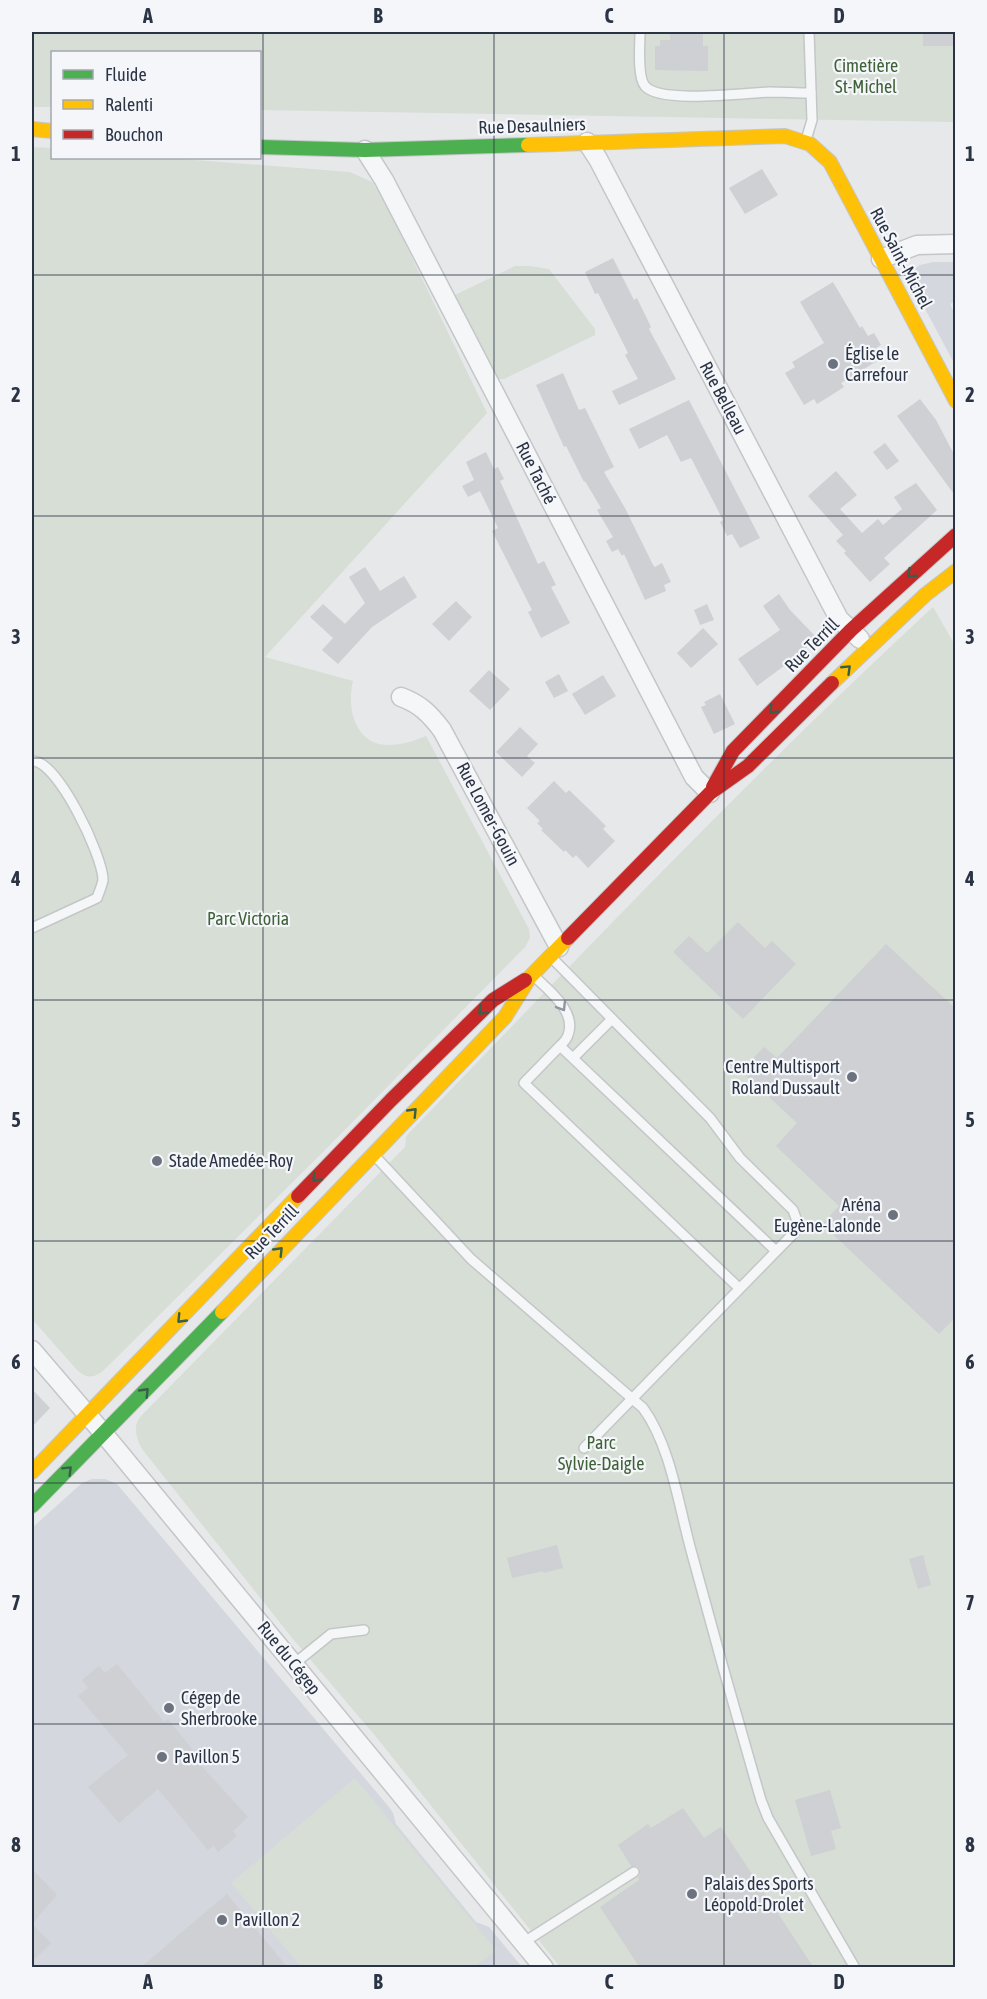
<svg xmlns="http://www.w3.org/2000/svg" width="987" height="1999" viewBox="0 0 987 1999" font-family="'Asap Condensed',sans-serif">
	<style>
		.built { fill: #d4d7dd }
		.green { fill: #d6ded6 }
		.building { fill: #ced0d3 }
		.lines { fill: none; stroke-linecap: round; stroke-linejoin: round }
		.lane-casing { stroke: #c4c6c8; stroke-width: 12 }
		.street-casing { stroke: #c4c6c8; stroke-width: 21 }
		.fast-casing { stroke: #c4c6c8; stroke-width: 16 }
		.slow-casing { stroke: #c4c6c8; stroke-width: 16 }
		.jam-casing { stroke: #c4c6c8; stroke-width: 16 }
		.lane { stroke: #f5f6f7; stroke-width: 9 }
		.street { stroke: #f5f6f7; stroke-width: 18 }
		.fast { stroke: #4caf50; stroke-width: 14 }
		.slow { stroke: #ffc107; stroke-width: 14 }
		.jam { stroke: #c62828; stroke-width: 14 }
		.oneway { stroke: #375f49 }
		.oneway2 { stroke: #90959e }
		.grid { fill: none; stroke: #2b3445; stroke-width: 1.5; stroke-opacity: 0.55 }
		.poi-dot { fill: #6c737f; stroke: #f4f6f9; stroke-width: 2 }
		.labels { text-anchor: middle; stroke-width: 4.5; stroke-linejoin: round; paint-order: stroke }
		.park-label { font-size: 18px; fill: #3f6138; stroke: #f4f6f9 }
		.street-label { font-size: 18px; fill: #2b3445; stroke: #f4f6f9 }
		.poi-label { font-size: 18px; fill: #2b3445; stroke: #f4f6f9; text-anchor: start }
		.neatline { fill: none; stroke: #2b3445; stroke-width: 2 }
		.grid-label { font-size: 20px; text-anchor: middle; font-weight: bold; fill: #2b3445 }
	</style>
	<rect width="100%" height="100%" fill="#e6e8ea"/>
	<g class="built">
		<polygon points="933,262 955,262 955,301 950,304 955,315 955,365 914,288 911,277 913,270 920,265"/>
		<polygon points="92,1479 105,1479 117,1484 389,1807 393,1813 396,1824 476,1922 489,1927 522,1967 32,1967 32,1528 82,1483"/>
	</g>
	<g class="green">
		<polygon points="32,32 955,32 955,122 260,110 260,52 52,52 52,107 32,107"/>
		<path d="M32 147 52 148V158H168L350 172 372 182 384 200 487 413 265 657 353 681C348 701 351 729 371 741 386 750 412 742 426 736L529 929 530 938 525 947 325 1150 106 1368C95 1378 88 1380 77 1370L32 1319Z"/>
		<polygon points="515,266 530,266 549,269 595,329 595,335 504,379 499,379 455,295"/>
		<path d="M933 607 956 647 955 1967H560L377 1738 293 1639 142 1449C136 1438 132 1425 142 1415L405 1147 406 1137 409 1133C581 955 751 775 933 607Z"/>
		<polygon points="355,1778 496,1950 474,1967 301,1967 231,1883"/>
	</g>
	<g class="building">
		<polygon points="670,32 703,32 703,46 708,46 708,71 655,70 655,46 660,46 660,40 670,40"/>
		<rect x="923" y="32" width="33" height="14"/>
		<polygon points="762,169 778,195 745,214 729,188"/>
		<polygon points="613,258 634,300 637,298 651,327 649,329 676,379 619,405 612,391 638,379 625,355 628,353 598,293 595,294 585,272"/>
		<polygon points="833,282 860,328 862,326 868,336 874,333 881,345 876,348 882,358 841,383 844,387 830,396 817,404 814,399 804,405 785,373 795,367 792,362 824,343 800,302"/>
		<polygon points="563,373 579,410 585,408 614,467 604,472 625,508 653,565 655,567 662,563 671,582 664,585 666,591 645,600 624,554 622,556 618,549 612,552 606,541 613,537 597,510 601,508 585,481 584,482 566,446 564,447 536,385"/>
		<polygon points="920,399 936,420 956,458 956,497 897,416"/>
		<polygon points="689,400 760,538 740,548 732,534 727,536 720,522 723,520 691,458 681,462 667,435 639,449 629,429"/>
		<polygon points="885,443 899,461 887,470 873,452"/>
		<polygon points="486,452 494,469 498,467 504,479 500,481 538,564 544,561 556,585 551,587 570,623 541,638 528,612 532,610 492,531 498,528 480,491 468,497 462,486 474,480 466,462"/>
		<polygon points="836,471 857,495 840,509 862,533 878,519 883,525 902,509 894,497 916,483 937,510 884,558 890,564 870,582 844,553 846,551 836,541 843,535 808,496"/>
		<polygon points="365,567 380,591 404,576 417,597 372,627 338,664 322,650 333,638 310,617 323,604 345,624 365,603 349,577"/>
		<polygon points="779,594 790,610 817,638 792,660 757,686 738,659 780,630 763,606"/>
		<polygon points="456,601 472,617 449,641 432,624"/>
		<polygon points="707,604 714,620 700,625 694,610"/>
		<polygon points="703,628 718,644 691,668 677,653"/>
		<polygon points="489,670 510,689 490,710 469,691"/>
		<polygon points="559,674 568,691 554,698 545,682"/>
		<polygon points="603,675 616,696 585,715 572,694"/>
		<polygon points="720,694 735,724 714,734 701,707 706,705 704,702"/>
		<polygon points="520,727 538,744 527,756 535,763 522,777 496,752"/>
		<polygon points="554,781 566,793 569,790 594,814 606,826 603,829 615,841 588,868 576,855 573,858 565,850 564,852 541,830 543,829 537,823 540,821 527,808"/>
		<polygon points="738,922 765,948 772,941 796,964 743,1019 673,952 689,936 707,953"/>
		<polygon points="886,944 956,1009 956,1317 939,1334 822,1224 839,1206 776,1146 797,1123 741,1071 764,1047 777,1058"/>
		<polygon points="32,1389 50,1408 32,1427"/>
		<polygon points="557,1545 563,1568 543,1573 543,1571 512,1578 507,1558"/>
		<polygon points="923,1555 931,1585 918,1589 909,1559"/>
		<polygon points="117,1664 164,1722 168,1719 200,1759 197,1761 248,1817 233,1831 237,1836 218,1852 214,1846 208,1850 158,1789 119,1823 88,1787 128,1755 78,1696 88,1688 82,1680 99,1666 105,1673"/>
		<polygon points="830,1790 841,1828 831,1831 836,1849 811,1856 795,1800"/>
		<polygon points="683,1808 704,1838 721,1827 814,1968 640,1968 600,1907 639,1880 638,1878 640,1875 640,1869 637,1866 631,1866 618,1845 648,1824 651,1828"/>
		<polygon points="32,1869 57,1895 32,1924"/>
		<polygon points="227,1894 288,1968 140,1968"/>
		<polygon points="32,1924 51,1943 32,1962"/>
	</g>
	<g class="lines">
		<g class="lane-casing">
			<g id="lane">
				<path d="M640 32C640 44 637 77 645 86 660 104 745 93 769 92 783 92 797 93 811 93"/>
				<polyline points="806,140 812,120 809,32"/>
				<path d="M32 761C57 759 103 856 103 880 102 886 99 892 97 898L32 928"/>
				<polyline points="552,958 710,1118 740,1158 793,1210 797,1221 795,1232 584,1448"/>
				<path d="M534 976C548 990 577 1011 568 1035 567 1039 563 1043 560 1046"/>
				<polyline points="573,1058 612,1019"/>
				<path d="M374 1155 471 1259 643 1408C671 1446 679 1508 692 1554 714 1636 737 1718 761 1800L768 1818 855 1968"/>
				<polyline points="739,1288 524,1083 560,1046 776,1251"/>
				<polyline points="294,1664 331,1634 364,1630"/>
				<polyline points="524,1942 634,1872"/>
			</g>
		</g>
		<g class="street-casing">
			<g id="street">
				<polyline points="587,142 598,159 839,619 860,639"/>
				<polyline points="365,150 384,180 694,777 710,793"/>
				<polyline points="881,259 917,245 956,244"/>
				<path d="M401 697C420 704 430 714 442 730L559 947"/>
				<polyline points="32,1350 104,1434 544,1968"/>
			</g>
		</g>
		<g class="fast-casing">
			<g id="fast">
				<polyline points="260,147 365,150 528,145"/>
				<polyline points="32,1506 222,1312"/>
			</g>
		</g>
		<g class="slow-casing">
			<g id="slow">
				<polyline points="32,129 52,131"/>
				<polyline points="528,145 785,136 810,144 830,162 956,401"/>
				<polyline points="832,683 925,595 956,571"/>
				<polyline points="222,1312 505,1017 530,977 568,938"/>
				<polyline points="32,1472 298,1196"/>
			</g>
		</g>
		<g class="jam-casing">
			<g id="jam">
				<polyline points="713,787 733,751 851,630 956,535"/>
				<polyline points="568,938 710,793 748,766 832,683"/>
				<polyline points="298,1196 391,1100 493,1000 525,980"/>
			</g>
		</g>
		<use href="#lane" class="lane"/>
		<use href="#street" class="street"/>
		<use href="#fast" class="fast"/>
		<use href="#slow" class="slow"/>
		<use href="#jam" class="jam"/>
	</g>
	<defs><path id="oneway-chevron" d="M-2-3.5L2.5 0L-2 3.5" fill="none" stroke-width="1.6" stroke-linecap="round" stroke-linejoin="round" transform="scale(1.5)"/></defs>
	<g class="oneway">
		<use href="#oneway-chevron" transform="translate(911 574) rotate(137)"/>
		<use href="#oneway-chevron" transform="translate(847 669) rotate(-44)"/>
		<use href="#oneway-chevron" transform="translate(773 710) rotate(134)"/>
		<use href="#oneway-chevron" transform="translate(482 1011) rotate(135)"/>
		<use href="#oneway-chevron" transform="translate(413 1112) rotate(-46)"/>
		<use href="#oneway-chevron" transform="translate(316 1178) rotate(134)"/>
		<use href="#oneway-chevron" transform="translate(279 1251) rotate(-46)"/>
		<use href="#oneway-chevron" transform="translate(181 1319) rotate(134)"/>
		<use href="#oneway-chevron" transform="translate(145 1392) rotate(-46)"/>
		<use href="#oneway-chevron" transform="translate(68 1470) rotate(-45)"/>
	</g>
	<use class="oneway2" href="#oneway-chevron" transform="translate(562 1007) rotate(58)"/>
	<path class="grid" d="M263 32V1968M494 32V1968M724 32V1968M32 275H956M32 516H956M32 758H956M32 1000H956M32 1241H956M32 1483H956M32 1724H956"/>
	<g class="poi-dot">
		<circle cx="833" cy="364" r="6"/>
		<circle cx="852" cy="1077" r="6"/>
		<circle cx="157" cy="1161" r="6"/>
		<circle cx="893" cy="1215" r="6"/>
		<circle cx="169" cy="1708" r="6"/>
		<circle cx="162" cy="1757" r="6"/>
		<circle cx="692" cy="1894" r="6"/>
		<circle cx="222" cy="1920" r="6"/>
	</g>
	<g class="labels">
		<g class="park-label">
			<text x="866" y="72">Cimetière<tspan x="866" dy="21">St-Michel</tspan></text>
			<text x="248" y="925">Parc Victoria</text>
			<text x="601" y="1449">Parc<tspan x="601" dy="21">Sylvie-Daigle</tspan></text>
		</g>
		<g class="street-label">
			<text transform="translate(532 126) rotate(-2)" y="6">Rue Desaulniers</text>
			<text transform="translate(901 258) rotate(62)" y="6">Rue Saint-Michel</text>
			<text transform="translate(723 398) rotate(62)" y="6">Rue Belleau</text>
			<text transform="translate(536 473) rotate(63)" y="6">Rue Taché</text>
			<text transform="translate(812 645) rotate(-45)" y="6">Rue Terrill</text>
			<text transform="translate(488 814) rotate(62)" y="6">Rue Lomer-Gouin</text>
			<text transform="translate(272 1232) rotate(-46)" y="6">Rue Terrill</text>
			<text transform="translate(289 1658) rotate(51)" y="6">Rue du Cégep</text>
		</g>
		<g class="poi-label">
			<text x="845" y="360">Église le<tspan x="845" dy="21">Carrefour</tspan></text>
			<text x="840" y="1073" text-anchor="end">Centre Multisport<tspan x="840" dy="21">Roland Dussault</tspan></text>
			<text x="169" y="1167">Stade Amedée-Roy</text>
			<text x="881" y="1211" text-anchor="end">Aréna<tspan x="881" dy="21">Eugène-Lalonde</tspan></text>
			<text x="181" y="1704">Cégep de<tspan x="181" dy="21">Sherbrooke</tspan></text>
			<text x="174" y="1763">Pavillon 5</text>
			<text x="704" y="1890">Palais des Sports<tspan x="704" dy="21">Léopold-Drolet</tspan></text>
			<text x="234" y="1926">Pavillon 2</text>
		</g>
	</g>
	<rect width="987" height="1999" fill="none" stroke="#f4f6f9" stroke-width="66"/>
	<rect x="51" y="51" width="210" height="108" fill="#f4f6f9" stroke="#a4a8b1" stroke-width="1.5"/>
	<rect x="63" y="70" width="30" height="9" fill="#4caf50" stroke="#a4a8b1" stroke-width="1.5"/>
	<text x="105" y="81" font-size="18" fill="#2b3445">Fluide</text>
	<rect x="63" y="100" width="30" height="9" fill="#ffc107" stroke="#a4a8b1" stroke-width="1.5"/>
	<text x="105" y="111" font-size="18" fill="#2b3445">Ralenti</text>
	<rect x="63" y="130" width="30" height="9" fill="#c62828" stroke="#a4a8b1" stroke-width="1.5"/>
	<text x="105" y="141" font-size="18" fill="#2b3445">Bouchon</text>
	<rect x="33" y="33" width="921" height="1933" class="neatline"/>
	<g class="grid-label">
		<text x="148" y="23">A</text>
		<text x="378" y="23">B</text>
		<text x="609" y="23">C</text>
		<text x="839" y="23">D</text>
		<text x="16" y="161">1</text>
		<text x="970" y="161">1</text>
		<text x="16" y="402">2</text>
		<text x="970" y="402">2</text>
		<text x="16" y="644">3</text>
		<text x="970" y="644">3</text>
		<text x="16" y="886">4</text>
		<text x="970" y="886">4</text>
		<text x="16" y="1127">5</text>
		<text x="970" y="1127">5</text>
		<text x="16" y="1369">6</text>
		<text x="970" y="1369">6</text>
		<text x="16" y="1610">7</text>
		<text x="970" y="1610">7</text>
		<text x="16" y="1852">8</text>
		<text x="970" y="1852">8</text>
		<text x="148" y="1989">A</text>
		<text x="378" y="1989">B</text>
		<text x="609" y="1989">C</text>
		<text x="839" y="1989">D</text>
	</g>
</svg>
